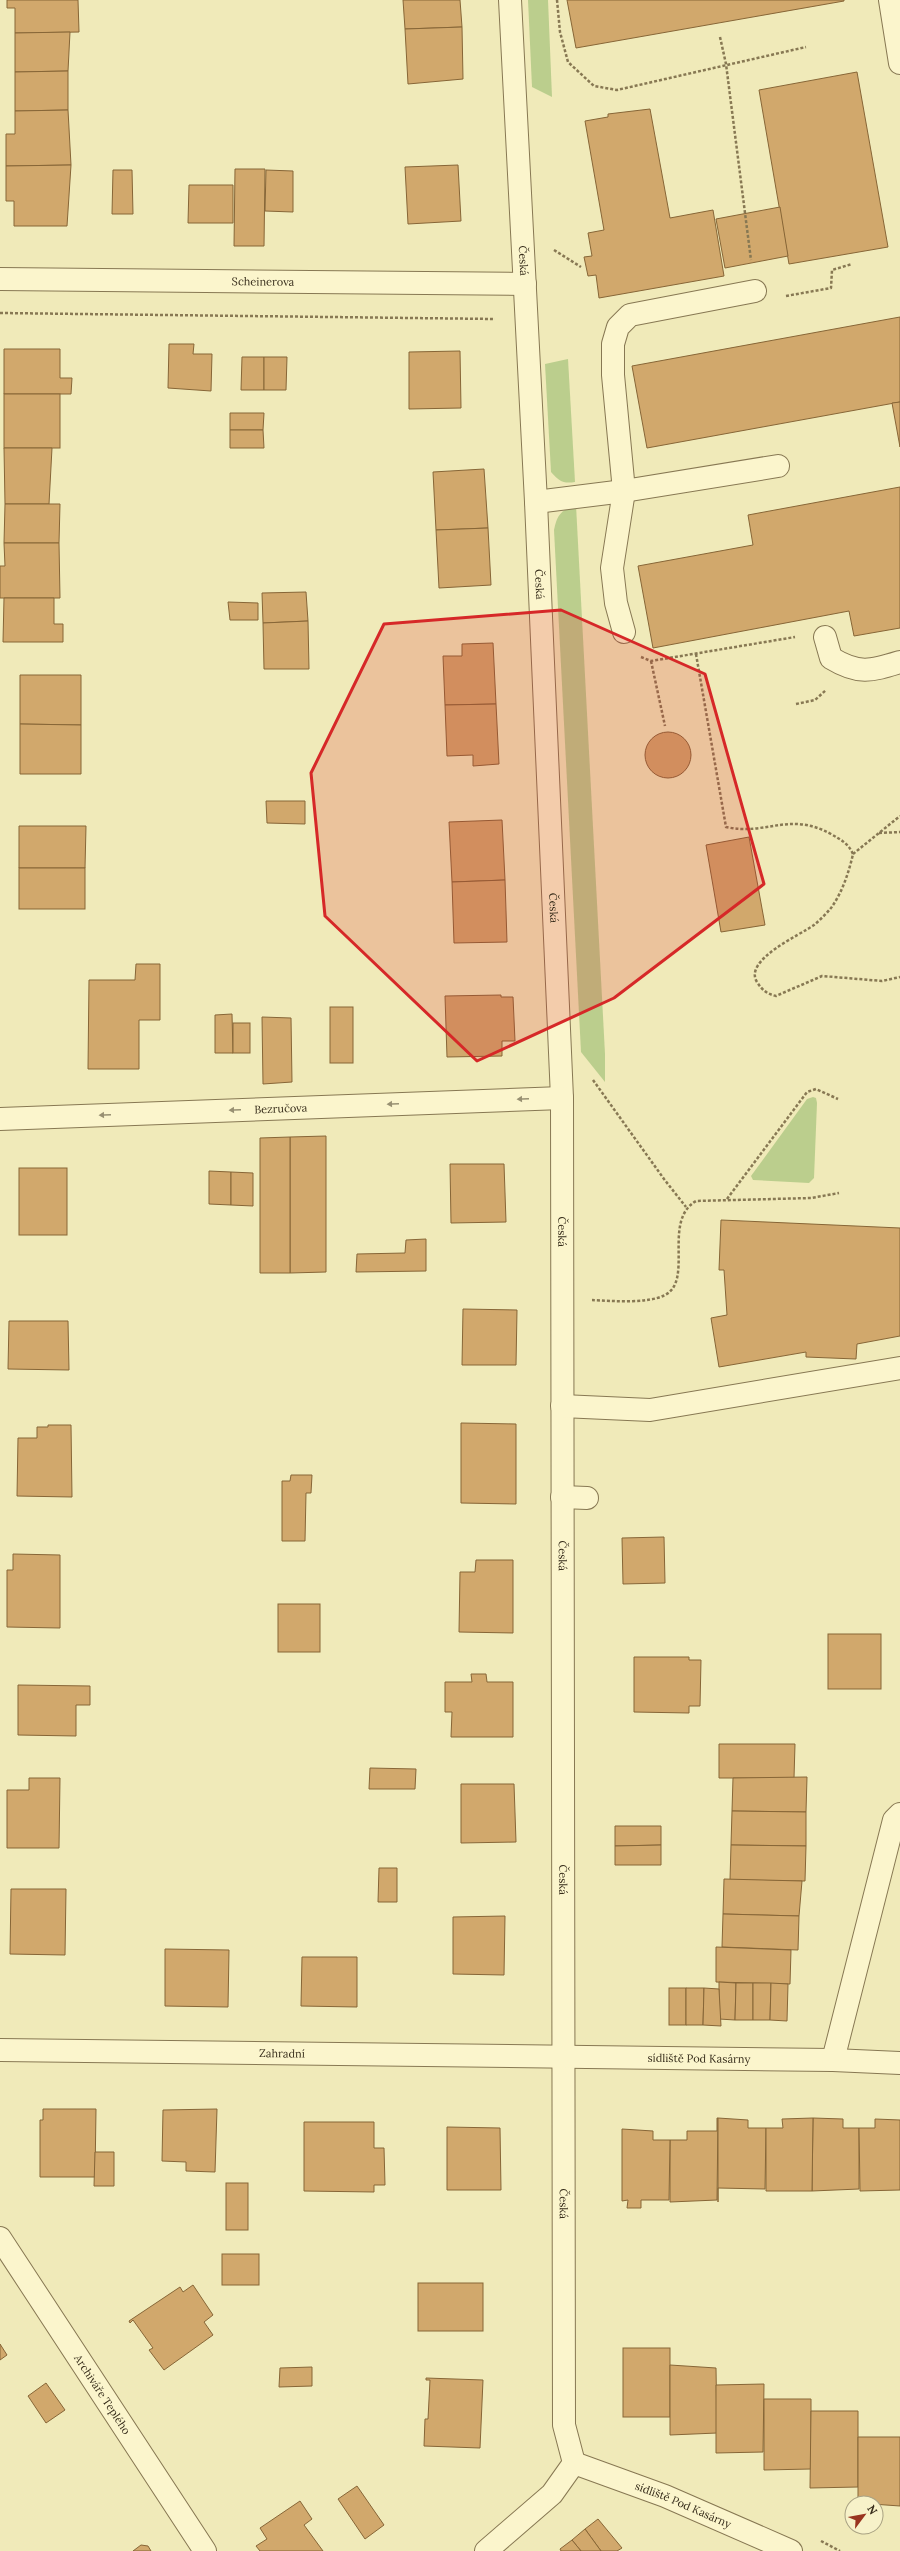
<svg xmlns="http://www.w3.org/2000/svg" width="900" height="2551" viewBox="0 0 900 2551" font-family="Lora,serif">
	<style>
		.green { fill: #bbce8d }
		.building { fill: #d1a86c; stroke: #876637 }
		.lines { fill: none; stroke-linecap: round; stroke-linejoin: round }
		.minor-casing { stroke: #877853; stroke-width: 24 }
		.path { stroke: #877853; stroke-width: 2.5; stroke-dasharray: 3 2; stroke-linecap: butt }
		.minor { stroke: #fbf5cc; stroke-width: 22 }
		.oneway { fill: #989072 }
		.marked { fill: #d62828; fill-opacity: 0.2; stroke: #d62828; stroke-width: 3; stroke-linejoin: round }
		.labels { text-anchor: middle; stroke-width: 3; stroke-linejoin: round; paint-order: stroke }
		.street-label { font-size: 11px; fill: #352b19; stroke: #f7f2c9 }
	</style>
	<rect width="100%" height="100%" fill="#f0eab9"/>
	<g class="green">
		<polygon points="528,0 548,0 552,97 532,87"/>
		<path d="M568 359 575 482C563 484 559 481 551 472L545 364Z"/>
		<path d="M576 505 605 1054V1082L581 1052 554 530C557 515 561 510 576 505Z"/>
		<polygon points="813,1097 816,1098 817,1103 814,1178 809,1183 753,1180 751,1176 807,1099"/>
	</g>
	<g class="building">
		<polygon points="7,0 78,0 79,32 15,33 15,8 7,8"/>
		<polygon points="403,0 460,0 462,27 405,29"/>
		<polygon points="567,0 844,0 844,1 576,48"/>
		<polygon points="462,27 463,79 408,84 405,29"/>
		<polygon points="70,32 68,71 15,72 15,33"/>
		<polygon points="68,71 68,110 15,111 15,72"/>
		<polygon points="857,72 888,247 789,264 759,90"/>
		<polygon points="650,109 670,218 713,210 724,276 599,298 596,275 588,276 584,257 592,256 588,233 604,230 585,121 608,117 608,114"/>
		<polygon points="68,110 71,165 6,166 6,134 15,134 15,111"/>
		<polygon points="71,165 67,226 14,226 14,201 6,201 6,166"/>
		<polygon points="458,165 461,221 408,224 405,167"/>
		<polygon points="235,169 265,169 264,246 234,246"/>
		<polygon points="113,170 132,170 133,214 112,214"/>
		<polygon points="266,170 293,171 293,212 265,211"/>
		<polygon points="189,185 233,185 233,223 188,223"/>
		<polygon points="780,207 788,256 725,268 716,219"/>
		<polygon points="900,317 900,402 647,448 632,366"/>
		<polygon points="169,344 194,344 193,354 212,354 211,391 168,388"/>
		<polygon points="4,349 60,349 60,378 72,378 71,394 4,394"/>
		<polygon points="460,351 461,408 409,409 409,352"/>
		<polygon points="242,357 264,357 264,390 241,390"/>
		<polygon points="264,357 287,357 286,390 264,390"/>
		<rect x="4" y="394" width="56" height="54"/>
		<polygon points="900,402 900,447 892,403"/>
		<polygon points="230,413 264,413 263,430 230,430"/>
		<polygon points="230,430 263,430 264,448 230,448"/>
		<polygon points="4,448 52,448 49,504 5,504"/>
		<polygon points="484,469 488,528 436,530 433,472"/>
		<polygon points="900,487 900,628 854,636 849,611 653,648 638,566 753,545 748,515"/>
		<polygon points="5,504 60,504 59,543 4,543"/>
		<polygon points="488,528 491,585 439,588 436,530"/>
		<polygon points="4,543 59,543 60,598 0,598 0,566 5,566"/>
		<polygon points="306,592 308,621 263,623 262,593"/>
		<polygon points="4,598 54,598 54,624 63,624 63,642 3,642"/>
		<polygon points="228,602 258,603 258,620 230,620"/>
		<polygon points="308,621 309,669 264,669 263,623"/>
		<polygon points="493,643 496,704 445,705 443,656 462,656 462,644"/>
		<polygon points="20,675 81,675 81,725 20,724"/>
		<polygon points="496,704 499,764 473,766 473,755 447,756 445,705"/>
		<polygon points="20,724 81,725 81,774 20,774"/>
		<circle cx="668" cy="755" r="23"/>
		<polygon points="266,801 305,801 305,824 267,823"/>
		<polygon points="502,820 505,880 452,882 449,822"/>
		<polygon points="19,826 86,826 85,868 19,868"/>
		<polygon points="749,837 765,925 721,932 706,845"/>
		<rect x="19" y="868" width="66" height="41"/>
		<polygon points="505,880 507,942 454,943 452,882"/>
		<polygon points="136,964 160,964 160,1020 139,1020 139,1069 88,1069 89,980 135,980"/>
		<polygon points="501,995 501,997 513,997 515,1041 502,1041 502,1056 447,1057 445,996"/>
		<rect x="330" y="1007" width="23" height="56"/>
		<polygon points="232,1014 233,1053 215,1053 215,1015"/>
		<polygon points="262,1017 291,1018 292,1082 263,1084"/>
		<rect x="233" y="1023" width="17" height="30"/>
		<polygon points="326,1136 326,1272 290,1273 290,1137"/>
		<polygon points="290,1137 290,1273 260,1273 260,1138"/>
		<polygon points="450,1164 504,1164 506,1222 451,1223"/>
		<rect x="19" y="1168" width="48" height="67"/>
		<polygon points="209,1171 231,1172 231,1205 209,1204"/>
		<polygon points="231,1172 253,1173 253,1206 231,1205"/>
		<polygon points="721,1220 900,1228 900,1336 857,1344 856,1359 806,1357 806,1352 719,1367 711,1318 727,1315 724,1270 719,1270"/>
		<polygon points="426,1239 426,1271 356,1272 357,1254 405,1253 406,1240"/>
		<polygon points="463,1309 517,1310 516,1365 462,1365"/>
		<polygon points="9,1321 68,1321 69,1370 8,1369"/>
		<polygon points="461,1423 516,1424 516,1504 461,1503"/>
		<polygon points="48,1425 71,1425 72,1497 17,1496 18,1438 37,1438 37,1427 48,1427"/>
		<polygon points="291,1475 312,1475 311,1493 306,1493 305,1541 282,1541 282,1481 290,1481"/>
		<polygon points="664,1537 665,1583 623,1584 622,1538"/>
		<polygon points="13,1554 60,1555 60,1628 7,1627 7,1570 13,1570"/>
		<polygon points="476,1560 513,1560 513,1633 459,1632 460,1572 475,1572"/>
		<rect x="278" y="1604" width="42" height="48"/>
		<rect x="828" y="1634" width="53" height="55"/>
		<polygon points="634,1657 689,1657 689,1660 701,1660 700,1706 689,1706 689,1713 634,1712"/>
		<polygon points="471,1674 486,1674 487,1682 513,1682 513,1737 451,1737 452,1712 445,1712 445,1682 472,1682"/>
		<polygon points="18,1685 90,1686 90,1705 76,1705 76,1736 18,1735"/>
		<polygon points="719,1744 795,1744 794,1778 719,1778"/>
		<polygon points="370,1768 416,1769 415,1789 369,1789"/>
		<polygon points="807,1777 806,1812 732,1811 733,1778"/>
		<polygon points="29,1778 60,1778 59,1848 7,1848 7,1790 29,1790"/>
		<polygon points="461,1784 514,1784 516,1842 461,1843"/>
		<polygon points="732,1811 806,1812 806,1846 731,1845"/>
		<polygon points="615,1826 661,1826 661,1845 615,1846"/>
		<polygon points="661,1845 661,1865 615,1865 615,1846"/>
		<polygon points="731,1845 806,1846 805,1881 730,1880"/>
		<polygon points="379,1868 397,1868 397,1902 378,1902"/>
		<polygon points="724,1879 802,1881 799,1916 723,1914"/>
		<polygon points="11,1889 66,1889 65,1955 10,1954"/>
		<polygon points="723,1914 799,1916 798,1950 722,1947"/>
		<polygon points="505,1916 504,1975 453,1974 453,1917"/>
		<polygon points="716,1947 791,1950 790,1984 716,1982"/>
		<polygon points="165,1949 229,1950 228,2007 165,2006"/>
		<polygon points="302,1957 357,1957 357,2007 301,2006"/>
		<polygon points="719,1982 736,1983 735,2020 719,2019"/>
		<polygon points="736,1983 753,1983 753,2020 735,2020"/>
		<polygon points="753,1983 771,1983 770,2020 753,2020"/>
		<polygon points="771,1983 788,1984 787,2021 770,2020"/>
		<rect x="669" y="1988" width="17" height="37"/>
		<polygon points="686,1988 704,1988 703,2025 686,2025"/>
		<polygon points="704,1988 719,1989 721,2026 703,2025"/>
		<polygon points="43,2109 96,2109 95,2177 40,2177 40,2120 43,2120"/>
		<polygon points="217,2109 215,2172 186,2171 186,2162 162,2161 163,2110"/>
		<polygon points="717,2118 718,2118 717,2200 670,2202 670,2140 687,2140 687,2131 717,2131"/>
		<polygon points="718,2118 748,2120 748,2128 766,2128 765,2189 718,2188 718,2202"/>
		<polygon points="813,2118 843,2119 843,2128 859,2128 859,2189 812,2191"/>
		<polygon points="813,2118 812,2191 766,2191 766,2128 783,2128 782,2119"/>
		<polygon points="875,2119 900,2120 900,2190 860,2191 859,2128 875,2128"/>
		<polygon points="304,2122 374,2122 374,2148 384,2148 385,2185 374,2185 374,2192 304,2191"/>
		<polygon points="447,2127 500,2128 501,2190 447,2190"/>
		<polygon points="622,2129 653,2131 653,2140 670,2140 669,2200 641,2200 641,2208 627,2208 628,2200 622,2201"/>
		<polygon points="95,2152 114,2152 114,2186 94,2186"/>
		<rect x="226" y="2183" width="22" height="47"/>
		<rect x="222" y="2254" width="37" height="31"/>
		<rect x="418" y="2283" width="65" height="48"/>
		<polygon points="193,2285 213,2315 204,2322 213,2335 164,2370 149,2350 153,2348 133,2320 130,2323 129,2321 180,2287 183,2292"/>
		<polygon points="0,2344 7,2355 0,2360"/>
		<rect x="623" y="2348" width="47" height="69"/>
		<polygon points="670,2365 716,2368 717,2433 670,2435"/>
		<polygon points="312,2367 312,2386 279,2387 280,2368"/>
		<polygon points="426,2378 483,2380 480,2448 424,2446 425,2419 428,2419 430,2380 426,2380"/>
		<polygon points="46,2383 65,2410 46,2423 28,2396"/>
		<polygon points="764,2384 763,2452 716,2453 716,2385"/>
		<polygon points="764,2399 811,2399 811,2469 764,2470"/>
		<polygon points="811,2411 858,2411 858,2487 810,2488"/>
		<polygon points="858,2437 900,2437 900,2506 858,2503"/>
		<polygon points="357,2486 384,2525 365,2539 338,2499"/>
		<polygon points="300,2501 312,2519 304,2525 323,2551 260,2551 256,2546 267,2539 260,2528"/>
		<polygon points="598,2519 622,2548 617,2551 601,2551 585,2529"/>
		<polygon points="585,2529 601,2551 581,2551 572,2540"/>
		<polygon points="572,2540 581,2551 561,2551 560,2549"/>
		<polygon points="141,2545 148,2546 151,2551 133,2551"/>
	</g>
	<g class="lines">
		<g class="minor-casing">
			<g id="minor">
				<path id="s1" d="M510 0 536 502 562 1098 564 2425 574 2463"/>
				<polyline points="890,0 900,63"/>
				<path id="s2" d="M0 279 525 284"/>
				<polyline points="536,502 624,491 778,466"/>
				<polyline points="624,632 616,603 612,568 624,491 613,375 613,344 618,327 630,315 755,291"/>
				<path d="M825 637 831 658C859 675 871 671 900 662"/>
				<path id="s3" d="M0 1119 562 1098"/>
				<polyline points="562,1406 650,1410 900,1368"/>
				<polyline points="562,1497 587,1498"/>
				<path id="s4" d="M0 2050 833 2060 900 2063"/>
				<polyline points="833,2060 894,1820 900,1814"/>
				<path id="s5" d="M0 2238 205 2551"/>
				<path id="s6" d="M574 2463 665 2496 791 2551"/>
				<polyline points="486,2551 552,2494 574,2463"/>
			</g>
		</g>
		<g class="path">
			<polyline points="557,0 560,32 568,62 594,86 617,90 806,47"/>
			<polyline points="720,37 726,64 751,260"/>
			<polyline points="554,250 581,267"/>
			<polyline points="786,296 831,288 832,270 852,264"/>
			<polyline points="0,313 495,319"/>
			<path d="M696 654 726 827C766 836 789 811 831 834 841 840 848 843 853 854 849 872 842 893 831 908 826 914 820 920 814 925 800 935 743 960 757 982 762 990 767 994 776 996L822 976 882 981 900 977"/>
			<polyline points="641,657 651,661 795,637"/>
			<polyline points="651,661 665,726"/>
			<polyline points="796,704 815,700 826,690"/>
			<polyline points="879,833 900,832"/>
			<polyline points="853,854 900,816"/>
			<polyline points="593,1080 664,1179 686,1207"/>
			<polyline points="727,1199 807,1092 816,1089 838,1099"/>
			<path d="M592 1300C612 1301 648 1304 665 1295 694 1280 662 1221 696 1201L811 1198 839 1193"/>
			<polyline points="821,2541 840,2551"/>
		</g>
		<use href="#minor" class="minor"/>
	</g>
	<defs><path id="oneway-solid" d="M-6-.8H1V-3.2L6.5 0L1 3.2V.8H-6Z"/></defs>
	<g class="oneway">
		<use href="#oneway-solid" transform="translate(523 1099) rotate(178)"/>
		<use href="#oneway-solid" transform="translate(393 1104) rotate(178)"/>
		<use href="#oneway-solid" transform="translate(235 1110) rotate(178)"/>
		<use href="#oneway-solid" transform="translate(105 1115) rotate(178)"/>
	</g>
	<path class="marked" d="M561 610 705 674 764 884 614 998 477 1061 325 916 311 773 384 624Z"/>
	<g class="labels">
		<g class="street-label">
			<text dy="4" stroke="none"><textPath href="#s1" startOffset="261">Česká</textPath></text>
			<text dy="4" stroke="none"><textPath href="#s2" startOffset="263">Scheinerova</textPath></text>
			<text dy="4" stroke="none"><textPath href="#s1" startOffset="585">Česká</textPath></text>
			<text dy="4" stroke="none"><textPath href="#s1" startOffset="909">Česká</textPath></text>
			<text dy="4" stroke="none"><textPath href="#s3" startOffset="281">Bezručova</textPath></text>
			<text dy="4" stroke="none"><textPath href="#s1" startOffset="1233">Česká</textPath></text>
			<text dy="4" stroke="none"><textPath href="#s1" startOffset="1557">Česká</textPath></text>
			<text dy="4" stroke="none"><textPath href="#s1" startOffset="1881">Česká</textPath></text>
			<text dy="4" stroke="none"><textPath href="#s4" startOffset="282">Zahradní</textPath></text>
			<text dy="4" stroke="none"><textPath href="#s4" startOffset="699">sídliště Pod Kasárny</textPath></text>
			<text dy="4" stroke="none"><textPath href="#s1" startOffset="2205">Česká</textPath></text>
			<text dy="4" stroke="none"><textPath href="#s5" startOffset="187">Archiváře Teplého</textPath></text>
			<text dy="4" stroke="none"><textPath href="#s6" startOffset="117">sídliště Pod Kasárny</textPath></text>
		</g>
	</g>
	<g transform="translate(864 2515) rotate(58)"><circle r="19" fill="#f7f2c9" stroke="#a9a283"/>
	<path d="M0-3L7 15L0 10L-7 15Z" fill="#993520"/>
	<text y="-6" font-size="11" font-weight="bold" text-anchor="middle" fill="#352b19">N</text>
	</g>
</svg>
